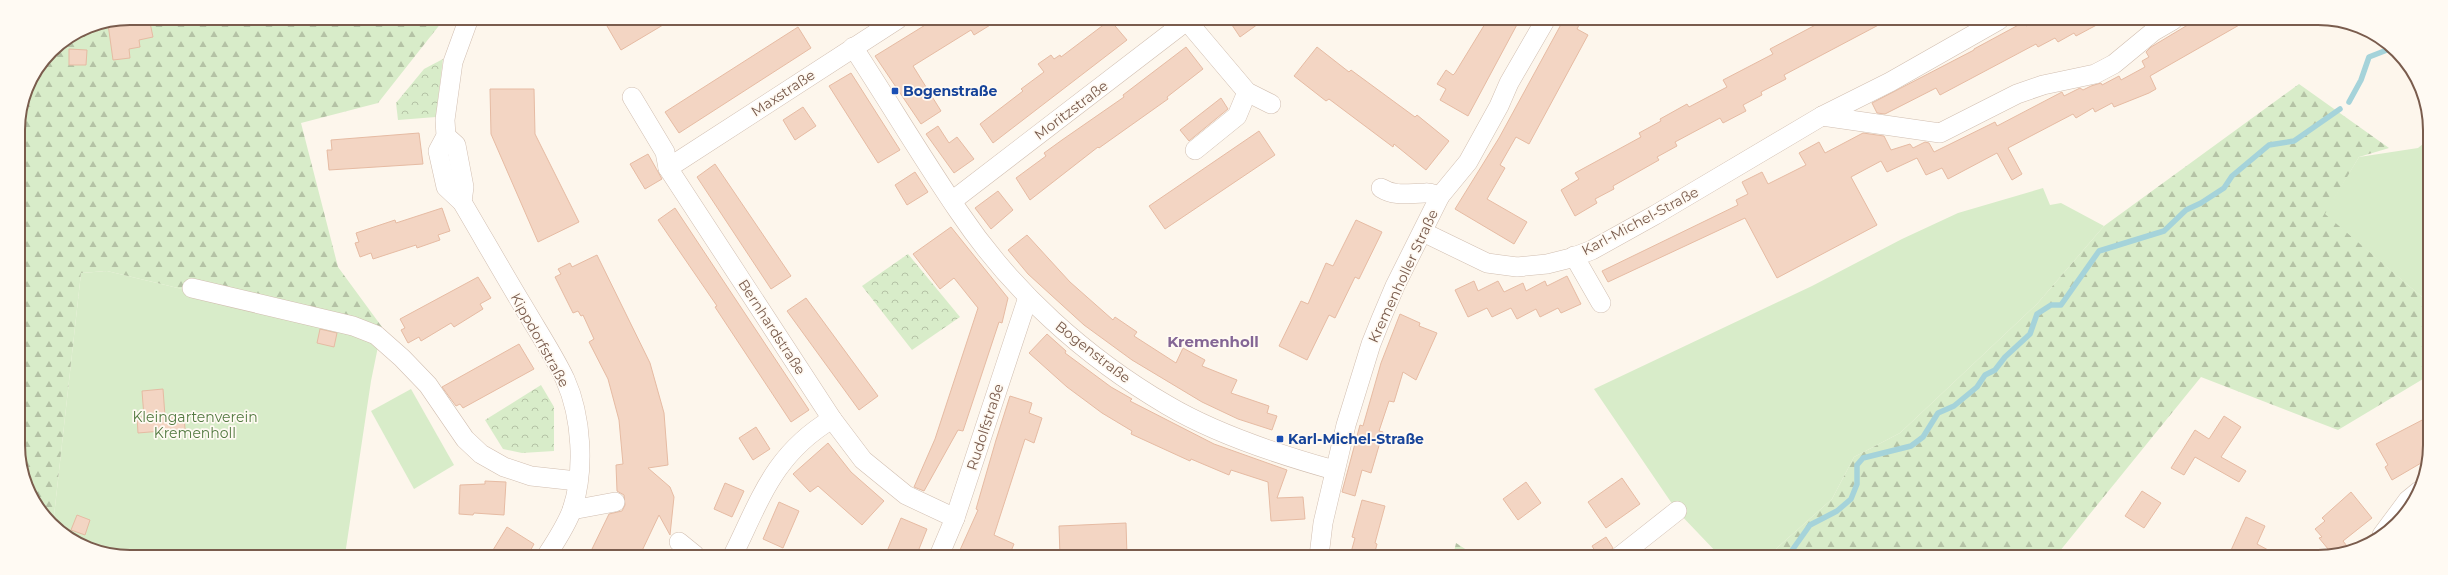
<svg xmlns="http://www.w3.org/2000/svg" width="2448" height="575" viewBox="0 0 2448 575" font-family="Montserrat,sans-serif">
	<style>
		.green { fill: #d8ecc9 }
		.forest { fill: url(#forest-firs) }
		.park { fill: url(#park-crowns) }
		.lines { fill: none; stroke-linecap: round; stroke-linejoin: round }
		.stream { stroke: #a5d3da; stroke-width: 5.5 }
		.building { fill: #f3d5c3; stroke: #e6bba3 }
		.minor-casing { stroke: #d1beb0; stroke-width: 20 }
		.minor { stroke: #fff; stroke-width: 19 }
		.transit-dot { fill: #1a4fb4; stroke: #fffaf3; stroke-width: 1.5 }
		.labels { text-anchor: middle; stroke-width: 3.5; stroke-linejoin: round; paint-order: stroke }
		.transit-label { font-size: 14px; font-weight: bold; fill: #164399; stroke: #fffaf3; text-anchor: start }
		.street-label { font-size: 14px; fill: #7a5c4d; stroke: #fffaf3 }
		.park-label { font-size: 14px; fill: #537a41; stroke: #fffaf3 }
		.neighbourhood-label { font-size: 15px; font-weight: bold; fill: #846695; stroke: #fffaf3 }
		.rim { fill: none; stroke: #7a5c4d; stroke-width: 2 }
	</style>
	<defs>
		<pattern id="forest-firs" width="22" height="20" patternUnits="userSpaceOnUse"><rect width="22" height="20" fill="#d8ecc9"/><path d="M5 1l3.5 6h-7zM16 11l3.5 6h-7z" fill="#b4c2a5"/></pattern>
		<pattern id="park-crowns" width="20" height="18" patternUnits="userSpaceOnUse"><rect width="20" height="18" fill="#d8ecc9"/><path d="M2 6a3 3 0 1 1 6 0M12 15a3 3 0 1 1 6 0" fill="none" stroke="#b4c2a5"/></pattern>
	</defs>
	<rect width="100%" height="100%" fill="#fdf6ec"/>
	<g class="green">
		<polygon points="2428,140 2428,302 2324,214 2359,157 2418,148"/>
		<polygon points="2043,188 2050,205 2061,203 2104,226 2037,304 1900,433 1854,457 1832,499 1768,556 1720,556 1677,511 1594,389 1812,286 1902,239 1958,213"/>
		<polygon points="107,271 324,323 382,327 371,381 345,555 108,555 53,525 81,273"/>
		<polygon points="411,389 454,465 414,489 371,411"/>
	</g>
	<g class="forest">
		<polygon points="130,18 445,18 378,103 301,123 338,267 382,327 324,323 107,271 81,273 53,525 20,467 18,123 27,87 51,51 87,26"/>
		<polygon points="2299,84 2389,148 2359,157 2325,214 2428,302 2428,376 2338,430 2201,377 2055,557 1768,556 1832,499 1854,457 1900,433 2037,304 2104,226"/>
		<polygon points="1456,543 1476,556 1453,556"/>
	</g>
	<g class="park">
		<polygon points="443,59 436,117 398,120 396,103 424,69"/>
		<polygon points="908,254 960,317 912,350 862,286"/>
		<polygon points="541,385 554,407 554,451 522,453 503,449 485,420"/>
	</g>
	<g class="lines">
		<g class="stream">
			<polyline points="2349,102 2361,80 2369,57 2392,48"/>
			<polyline points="1788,556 1810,525 1837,511 1851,499 1857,484 1857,465 1863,458 1911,446 1923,437 1938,413 1954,406 1977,387 1985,375 1995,370 2005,357 2030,334 2037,314 2051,305 2061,305 2099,251 2164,231 2186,210 2201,203 2224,188 2232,176 2269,145 2294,141 2340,109"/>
		</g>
	</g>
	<g class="building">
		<polygon points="138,18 149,18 153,37 139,40 140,47 129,49 130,58 113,60 108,24"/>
		<polygon points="620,18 649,18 673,19 621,50 607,26"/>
		<polygon points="935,19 1000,19 974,35 971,30 913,66 941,111 921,124 875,56"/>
		<polygon points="1228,19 1265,19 1240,37"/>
		<polygon points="1488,19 1520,19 1468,116 1440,100 1446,89 1437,84 1446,70 1453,75 1455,73"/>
		<polygon points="1564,19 1582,19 1577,29 1588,35 1529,144 1516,137 1500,165 1505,168 1487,199 1527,222 1514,244 1455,209 1499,138"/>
		<polygon points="1110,20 1127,40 993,143 980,124 1023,91 1021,89 1044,72 1038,64 1051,55 1054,59 1060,55 1061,57"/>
		<polygon points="1825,20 1888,20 1784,75 1786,79 1761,92 1762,95 1743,105 1746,111 1723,123 1720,118 1675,142 1677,146 1657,157 1659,160 1613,186 1614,189 1595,199 1597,203 1575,216 1561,190 1579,179 1575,173 1641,137 1639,133 1661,121 1660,119 1687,104 1689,107 1727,87 1723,80 1773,54 1770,49"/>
		<polygon points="2039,20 2106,20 2076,36 2074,33 2058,42 2055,38 2038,47 2036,44 1940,95 1936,88 1885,114 1877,113 1872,103 1974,50 1974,49 2024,22 2026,26"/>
		<polygon points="2196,20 2248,20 2150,76 2156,89 2149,93 2114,107 2112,103 2095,112 2093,108 2076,118 2073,114 2008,148 2022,174 2012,180 1997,153 1948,179 1942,168 1926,175 1917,158 1887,172 1881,161 1851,177 1877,225 1777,278 1745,218 1608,282 1602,271 1738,205 1736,200 1748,194 1742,182 1762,172 1768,184 1806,165 1799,153 1819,142 1825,153 1863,133 1884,136 1891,150 1910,144 1913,148 1925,142 1929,143 1934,152 1995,122 1997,126 2062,92 2064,96 2080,88 2083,90 2091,86 2101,83 2102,85 2119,76 2121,80 2145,67 2142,61 2149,57 2146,52 2151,47"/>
		<polygon points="798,27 811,48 679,133 665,112"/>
		<polygon points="1186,47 1203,69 1167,97 1168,99 1099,148 1098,147 1030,200 1016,178 1046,156 1044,153 1062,140 1124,97 1123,95"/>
		<polygon points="1317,47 1349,72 1351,70 1415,117 1417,115 1449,141 1426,170 1394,144 1393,147 1329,99 1326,101 1294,76"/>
		<polygon points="69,49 87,50 86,65 69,65"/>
		<polygon points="851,73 900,150 878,163 829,86"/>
		<polygon points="490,89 534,89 535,134 579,222 538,242 491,134"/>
		<polygon points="1221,98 1228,109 1189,141 1180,130"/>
		<polygon points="803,107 816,126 795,140 783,120"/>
		<polygon points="938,126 949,143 957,137 974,159 954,173 926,134"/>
		<polygon points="1259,131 1275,155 1165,229 1149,206"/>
		<polygon points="419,133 423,164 329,170 327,150 332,150 331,140"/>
		<polygon points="648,154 662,179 645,189 630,164"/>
		<polygon points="715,164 791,276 771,289 697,177"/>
		<polygon points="915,172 928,192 907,205 895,185"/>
		<polygon points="998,191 1013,210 991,229 975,208"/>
		<polygon points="442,208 450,231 438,235 440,240 417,248 416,245 373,259 371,253 360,257 355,243 359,242 356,233 395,220 396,223"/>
		<polygon points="675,208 809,410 791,422 715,307 717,306 658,220"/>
		<polygon points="1356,220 1382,232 1359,279 1355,277 1335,318 1329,315 1307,360 1279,346 1301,301 1308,304 1326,263 1333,266"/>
		<polygon points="951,227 1008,298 1002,323 999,322 963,431 958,430 924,491 914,487 935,439 978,308 954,278 940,289 913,254"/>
		<polygon points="1027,235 1070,282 1113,320 1115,317 1137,332 1134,336 1176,363 1183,348 1205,360 1202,366 1237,380 1231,393 1269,406 1267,413 1277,416 1272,430 1238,419 1202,402 1132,360 1084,325 1028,274 1008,250"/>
		<polygon points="597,255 650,363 664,413 668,465 648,468 670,487 674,497 670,535 659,515 640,555 606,555 592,549 609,514 622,511 625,505 624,495 617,491 616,465 623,464 619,420 608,379 589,342 594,339 583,315 581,316 578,311 573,313 555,277 561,274 558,269 570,263 572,267"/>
		<polygon points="1567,276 1581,304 1561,313 1558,308 1540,317 1536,309 1517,319 1511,308 1492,317 1487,308 1468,317 1455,290 1474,281 1478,291 1498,281 1504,292 1523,283 1526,291 1545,281 1547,286"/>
		<polygon points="478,277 491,298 480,304 483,309 454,327 451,323 421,341 419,337 408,343 401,330 405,328 400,319"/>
		<polygon points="806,298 878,396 859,410 787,311"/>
		<polygon points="1400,314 1420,323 1419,326 1437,333 1416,380 1403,372 1394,402 1389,401 1379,431 1383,432 1371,473 1362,470 1355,496 1342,492 1360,425 1363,426 1381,363"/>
		<polygon points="320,329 337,333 334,347 317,343"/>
		<polygon points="1047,334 1066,351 1065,353 1111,387 1132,399 1130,401 1214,444 1287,470 1277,498 1303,497 1305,519 1271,521 1268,482 1231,470 1229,475 1191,459 1190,461 1131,434 1132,431 1102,413 1067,387 1029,353"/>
		<polygon points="519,344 534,369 463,408 460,404 456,406 442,387"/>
		<polygon points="163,389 165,416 184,415 185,429 138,433 137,417 144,417 142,391"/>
		<polygon points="1010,396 1032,403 1029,413 1042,418 1034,443 1025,439 994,535 1014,544 1009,556 972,556 960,550 978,510 976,509 996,440"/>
		<polygon points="2224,416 2241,427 2221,457 2246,471 2239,482 2195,457 2184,475 2171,468 2195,430 2209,439"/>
		<polygon points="2428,417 2428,459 2392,480 2385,467 2388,465 2376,444"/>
		<polygon points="756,427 770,449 753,460 739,438"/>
		<polygon points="828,443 851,472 884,501 862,525 818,486 810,492 793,474"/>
		<polygon points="1622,478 1640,504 1606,528 1588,502"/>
		<polygon points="485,481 506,482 504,515 474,513 473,515 459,514 460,485 485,484"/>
		<polygon points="1526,482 1541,503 1518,520 1503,499"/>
		<polygon points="725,483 744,491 732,517 714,509"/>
		<polygon points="2142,491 2161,503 2144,528 2125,516"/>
		<polygon points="2351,492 2372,518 2343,541 2351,551 2333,555 2319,538 2322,537 2315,529 2325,521 2322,518"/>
		<polygon points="1362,500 1385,506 1375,543 1377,544 1374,556 1350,556 1355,538 1352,537"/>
		<polygon points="779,502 799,511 783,548 763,539"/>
		<polygon points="77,515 90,520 85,535 71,530"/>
		<polygon points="2246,517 2265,526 2257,544 2281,557 2228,557"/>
		<polygon points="901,518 927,529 919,549 916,556 885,556"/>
		<polygon points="1126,523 1127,556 1060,556 1059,526"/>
		<polygon points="507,527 534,544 528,555 490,555"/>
		<polygon points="1606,537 1613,548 1604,556 1598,556 1592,546"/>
	</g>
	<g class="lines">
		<g class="minor-casing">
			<g id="minor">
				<path d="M469 18 453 62 445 120 446 136 438 151 446 187 462 202C482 236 502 271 523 306 537 330 553 354 565 379 582 417 585 471 572 510 566 526 556 541 547 555"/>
				<polyline points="1187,21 1247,92 1271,104"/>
				<path d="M853 47C889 102 922 158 959 212 1012 291 1085 357 1167 405 1216 434 1280 455 1334 470"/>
				<polyline points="632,97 665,152 668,168 832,419 863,460 906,495 955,518"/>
				<polyline points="1822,116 1940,133 2017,94 2043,85 2095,74 2114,64 2154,31 2173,20"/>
				<polyline points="446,136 456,145 464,187 462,202"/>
				<polyline points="1195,150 1237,116 1247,92"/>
				<polyline points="668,168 898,19"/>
				<path d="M1381 188C1395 197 1410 193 1425 193 1430 192 1436 195 1440 196"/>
				<polyline points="952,201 1189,19"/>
				<polyline points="1423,232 1487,263 1517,267 1547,264 1571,258 1592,250 1655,215 1822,116 1890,82 1999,20"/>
				<polyline points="1574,256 1601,303"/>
				<polyline points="192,288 353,326 376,335 402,358 428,385 465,439 481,454 504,467 531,476 577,481"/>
				<polyline points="572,510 615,502"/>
				<polyline points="2382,535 2408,500 2419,491"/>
				<polyline points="679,542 695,555"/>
				<path d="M733 555C761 498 774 454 832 419"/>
				<polyline points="939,556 955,518 1028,297"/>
				<polyline points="1319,556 1323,523 1346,425 1371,344 1381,319 1395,286 1440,196 1468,162 1499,106 1509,83 1546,19"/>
				<polyline points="1620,556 1677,511"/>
			</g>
		</g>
		<use href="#minor" class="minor"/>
	</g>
	<g class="transit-dot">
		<rect x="891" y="87" width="8" height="8" rx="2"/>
		<rect x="1276" y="435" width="8" height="8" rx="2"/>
	</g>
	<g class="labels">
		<g class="transit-label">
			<text x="903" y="96">Bogenstraße</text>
			<text x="1288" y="444">Karl-Michel-Straße</text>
		</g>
		<g class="street-label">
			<text transform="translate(783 93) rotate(-33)" y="5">Maxstraße</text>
			<text transform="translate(1071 110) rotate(-37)" y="5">Moritzstraße</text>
			<text transform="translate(1640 221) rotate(-28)" y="5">Karl-Michel-Straße</text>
			<text transform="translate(1403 276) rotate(-65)" y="5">Kremenholler Straße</text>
			<text transform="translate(772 327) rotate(57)" y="5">Bernhardstraße</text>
			<text transform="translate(540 340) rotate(61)" y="5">Kippdorfstraße</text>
			<text transform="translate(1093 352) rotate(38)" y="5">Bogenstraße</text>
			<text transform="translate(985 427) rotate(-72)" y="5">Rudolfstraße</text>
		</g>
		<g class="park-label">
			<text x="195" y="422">Kleingartenverein<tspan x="195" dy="16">Kremenholl</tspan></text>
		</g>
		<g class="neighbourhood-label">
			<text x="1213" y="347">Kremenholl</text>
		</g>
	</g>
	<path d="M0 0H2448V575H0ZM130 25H2318A105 105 0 0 1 2423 130V445A105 105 0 0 1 2318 550H130A105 105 0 0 1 25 445V130A105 105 0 0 1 130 25Z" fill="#fffaf3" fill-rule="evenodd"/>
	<path class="rim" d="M130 25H2318A105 105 0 0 1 2423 130V445A105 105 0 0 1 2318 550H130A105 105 0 0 1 25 445V130A105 105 0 0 1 130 25Z"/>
</svg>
